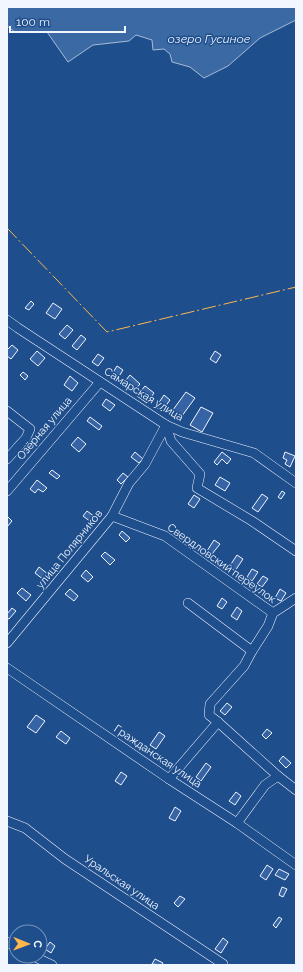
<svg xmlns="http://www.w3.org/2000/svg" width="303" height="972" viewBox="0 0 303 972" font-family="Raleway,sans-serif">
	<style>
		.water { fill: #3b69a3; stroke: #a8bbd7 }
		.building { fill: #3563a3; stroke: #f2f6ff }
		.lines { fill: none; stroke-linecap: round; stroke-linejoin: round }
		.minor-casing { stroke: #f2f6ff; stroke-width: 10 }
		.minor { stroke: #1f4e8c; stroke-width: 9 }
		.power { stroke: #ffb74d; stroke-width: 1; stroke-dasharray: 14 3 2 3; stroke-linecap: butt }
		.labels { text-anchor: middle; stroke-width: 3; stroke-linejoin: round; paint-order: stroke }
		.street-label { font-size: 11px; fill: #f2f6ff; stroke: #1f4e8c }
		.water-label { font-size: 12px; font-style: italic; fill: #f2f6ff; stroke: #1f4e8c }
	</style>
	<rect width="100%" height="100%" fill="#1f4e8c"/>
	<polygon class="water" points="7,7 296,7 296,20 260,38 228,66 204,78 190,67 172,62 170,54 164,49 153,50 152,40 136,35 129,41 93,45 68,62 47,32 15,32 7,26"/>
	<g class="building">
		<polygon points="31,301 34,304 29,310 25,308"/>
		<polygon points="53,303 62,309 55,319 46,313"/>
		<polygon points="67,325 73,330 65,339 59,334"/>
		<polygon points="81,335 86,339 77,350 72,346"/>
		<polygon points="12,345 18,350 11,359 7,356 7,350"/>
		<polygon points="37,351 45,358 38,366 30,359"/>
		<polygon points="215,351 221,355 216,363 210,359"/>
		<polygon points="98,354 104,358 98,366 92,362"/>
		<polygon points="117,366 123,370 118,378 112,374"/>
		<polygon points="23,372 28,376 25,380 20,375"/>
		<polygon points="130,375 140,384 133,392 125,385 128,382 126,380"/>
		<polygon points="70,376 78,383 72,391 64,385"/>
		<polygon points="145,386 154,393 147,403 137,396"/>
		<polygon points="186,392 195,398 179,420 170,414"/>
		<polygon points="164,395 170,400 162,411 156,407"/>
		<polygon points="106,399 115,405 110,411 102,405"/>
		<polygon points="201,407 213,413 202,432 190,425"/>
		<polygon points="90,417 102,426 99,430 87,421"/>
		<polygon points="78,437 86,444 79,452 71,445"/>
		<polygon points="135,452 143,459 139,463 131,457"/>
		<polygon points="222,452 231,459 227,464 222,459 217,465 214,462"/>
		<polygon points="285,452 295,456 290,467 285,464 287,460 283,458"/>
		<polygon points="52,470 60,476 57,479 49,473"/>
		<polygon points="123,473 128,477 121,484 117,480"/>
		<polygon points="220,477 230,483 225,491 215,485"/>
		<polygon points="37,480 47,488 43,492 38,489 35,493 30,489"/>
		<polygon points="282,491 285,493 281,499 278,497"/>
		<polygon points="262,494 268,498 258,512 252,508"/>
		<polygon points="194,495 200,499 194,508 188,504"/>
		<polygon points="87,511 95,517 91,522 83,516"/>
		<polygon points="8,517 12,521 7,527 7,518"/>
		<polygon points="122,531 130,538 126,542 119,535"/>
		<polygon points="214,540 220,544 212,554 207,551"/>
		<polygon points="105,552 115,560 110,565 101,556"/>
		<polygon points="237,555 243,559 235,571 229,567"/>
		<polygon points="39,567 48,574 44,580 35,573"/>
		<polygon points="252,569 258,572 252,581 247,577"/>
		<polygon points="86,570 93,577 88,582 81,576"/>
		<polygon points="263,576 268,579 262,587 257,584"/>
		<polygon points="22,588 31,595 26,601 17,593"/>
		<polygon points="70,589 78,596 74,601 65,594"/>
		<polygon points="280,589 286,593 281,601 275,598"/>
		<polygon points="222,598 227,602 222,609 217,606"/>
		<polygon points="237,607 242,611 237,620 231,616"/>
		<polygon points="12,608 16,611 9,619 7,618 7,614"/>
		<polygon points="227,703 232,707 225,715 220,711"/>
		<polygon points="36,715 45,721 36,733 27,727"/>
		<polygon points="267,729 272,733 266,739 262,735"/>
		<polygon points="61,731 70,738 66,744 56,737"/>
		<polygon points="159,732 165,736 156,749 150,745"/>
		<polygon points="283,756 291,763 286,768 279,761"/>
		<polygon points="206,763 211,767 201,781 196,777"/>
		<polygon points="121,772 127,776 121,785 115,781"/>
		<polygon points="236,792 241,796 235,805 229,801"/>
		<polygon points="175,807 181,811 175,821 169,818"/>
		<polygon points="267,865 273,869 266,880 260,876"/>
		<polygon points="279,869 289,874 285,880 275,875"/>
		<polygon points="282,887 287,889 283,897 279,895"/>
		<polygon points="180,896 185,899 178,907 174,903"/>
		<polygon points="279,917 282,919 276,928 273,925"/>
		<polygon points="223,938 228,942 221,953 215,949"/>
		<polygon points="50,942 55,946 51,953 45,949"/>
		<polygon points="155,959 163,963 162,965 152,964"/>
	</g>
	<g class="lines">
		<g class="minor-casing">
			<g id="minor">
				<polyline points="7,320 18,328 166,425 182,432 254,453 296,483"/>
				<polyline points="7,411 30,429 26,438 7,459"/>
				<polyline points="166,425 171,441 200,474 197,488 252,521 296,551"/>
				<polyline points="7,491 100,382"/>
				<polyline points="112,516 165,536 273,613"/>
				<polyline points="188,603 252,651 268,626 273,613"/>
				<polyline points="273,613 296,598"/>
				<polyline points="7,643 112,516 129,483 145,464 166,425"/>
				<polyline points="7,668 169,779 237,823 296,865"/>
				<polyline points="218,722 209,715 210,704 244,666 252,651"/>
				<polyline points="169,779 218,722 278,776 296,790"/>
				<polyline points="7,821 25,828 65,859 223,964"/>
				<polyline points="237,823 265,785 278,776"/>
				<polyline points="7,942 16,947"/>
				<polyline points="33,956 52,965"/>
			</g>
		</g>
		<use href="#minor" class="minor"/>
		<polyline class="power" points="7,228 107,332 296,287"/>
	</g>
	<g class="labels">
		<g class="street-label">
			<text transform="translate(144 394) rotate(32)" y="4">Самарская улица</text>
			<text transform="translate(44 428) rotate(-50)" y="4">Озёрная улица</text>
			<text transform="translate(69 549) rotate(-51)" y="4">улица Полярников</text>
			<text transform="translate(222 563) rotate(35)" y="4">Свердловский переулок</text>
			<text transform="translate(158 756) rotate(34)" y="4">Гражданская улица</text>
			<text transform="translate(122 882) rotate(34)" y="4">Уральская улица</text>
		</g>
		<g class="water-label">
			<text x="209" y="43">озеро Гусиное</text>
		</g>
	</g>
	<rect width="303" height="972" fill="none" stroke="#f2f6ff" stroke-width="16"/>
	<g transform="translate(28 944) rotate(91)"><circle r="19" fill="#1f4e8c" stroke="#7391ba"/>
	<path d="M0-3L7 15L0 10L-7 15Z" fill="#ffb74d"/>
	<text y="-6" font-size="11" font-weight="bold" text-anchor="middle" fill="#f2f6ff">С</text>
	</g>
	<path d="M10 26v6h115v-6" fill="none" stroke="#f2f6ff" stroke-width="2"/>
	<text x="16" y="26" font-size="12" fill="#f2f6ff" stroke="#1f4e8c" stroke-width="3" paint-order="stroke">100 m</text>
</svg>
